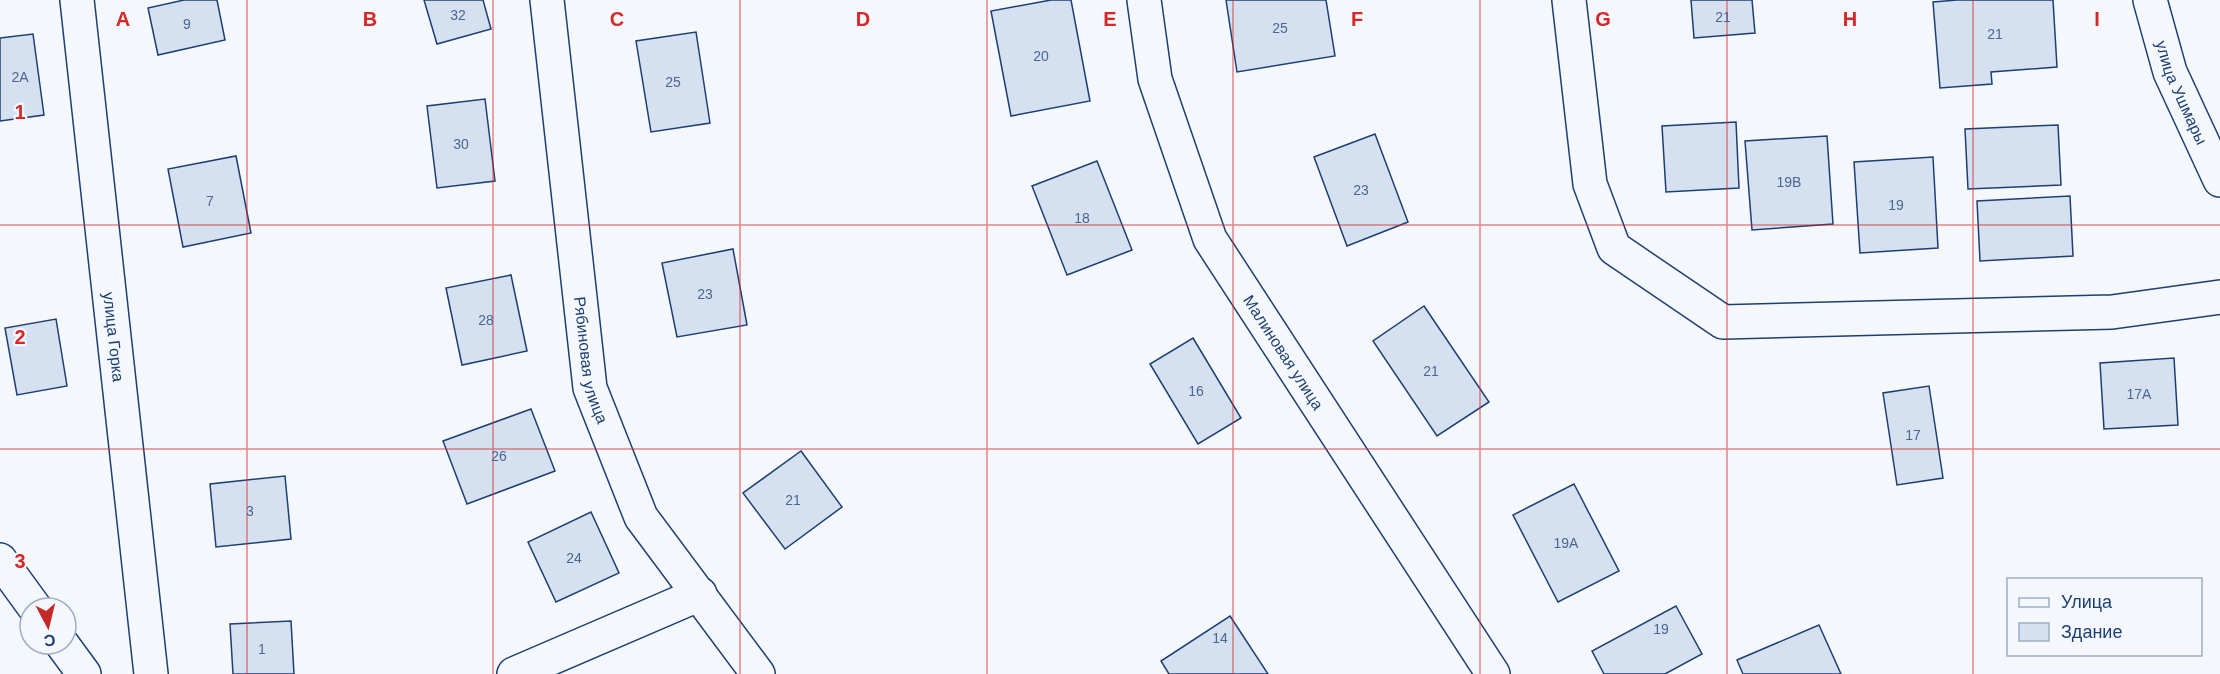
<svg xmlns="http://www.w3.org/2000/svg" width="2220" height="674" viewBox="0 0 2220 674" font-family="Arial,sans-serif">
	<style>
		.building { fill: #d5e0f0; stroke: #1d3f73; stroke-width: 1.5 }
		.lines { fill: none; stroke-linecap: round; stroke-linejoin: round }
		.minor-casing { stroke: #1d3f73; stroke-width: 36 }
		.minor { stroke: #f4f7fb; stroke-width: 33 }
		.grid { fill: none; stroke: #d62828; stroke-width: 1.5; stroke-opacity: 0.55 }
		.labels { text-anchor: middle; stroke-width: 4.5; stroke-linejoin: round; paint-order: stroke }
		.number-label { font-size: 14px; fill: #4b6792 }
		.street-label { font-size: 16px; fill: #1d3f73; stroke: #f4f7fb }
		.grid-label { font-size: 20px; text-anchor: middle; font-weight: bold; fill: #d62828; stroke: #f4f7fb; stroke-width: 4.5; stroke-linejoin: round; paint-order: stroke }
	</style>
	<rect width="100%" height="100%" fill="#f4f7fb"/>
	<g class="building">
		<polygon points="184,0 217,0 225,40 158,55 148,8"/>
		<polygon points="424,0 483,0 491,29 437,44"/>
		<polygon points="1051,0 1071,0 1090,101 1011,116 991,11"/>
		<polygon points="1226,0 1326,0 1335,56 1237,72"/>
		<polygon points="1691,0 1752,0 1755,33 1694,38"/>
		<polygon points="1957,0 2053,0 2057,67 1991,72 1992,84 1940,88 1933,2"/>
		<polygon points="696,32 710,123 651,132 636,41"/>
		<polygon points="33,34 44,115 0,121 0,38"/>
		<polygon points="485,99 495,181 437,188 427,106"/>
		<polygon points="1736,122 1739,188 1666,192 1662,126"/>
		<polygon points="2058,125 2061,185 1968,189 1965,129"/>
		<polygon points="1375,134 1408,222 1347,246 1314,157"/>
		<polygon points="1827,136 1833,224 1752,230 1745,141"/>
		<polygon points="236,156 251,233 183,247 168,169"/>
		<polygon points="1933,157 1938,248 1860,253 1854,162"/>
		<polygon points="1097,161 1132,250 1067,275 1032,186"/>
		<polygon points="2070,196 2073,256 1980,261 1977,201"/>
		<polygon points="733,249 747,325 677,337 662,263"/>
		<polygon points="511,275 527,351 462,365 446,288"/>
		<polygon points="1424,306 1489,402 1437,436 1373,341"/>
		<polygon points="56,319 67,386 17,395 5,328"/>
		<polygon points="1193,338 1241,418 1198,444 1150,364"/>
		<polygon points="2174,358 2178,425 2104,429 2100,363"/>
		<polygon points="1929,386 1943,478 1897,485 1883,393"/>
		<polygon points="531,409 555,471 467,504 443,441"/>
		<polygon points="801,451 842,507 785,549 743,493"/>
		<polygon points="285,476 291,539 216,547 210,484"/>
		<polygon points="1574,484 1619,571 1558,602 1513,515"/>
		<polygon points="591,512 619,573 556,602 528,542"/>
		<polygon points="1676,606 1702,654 1665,674 1604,674 1592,651"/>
		<polygon points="1230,616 1268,674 1169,674 1161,661"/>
		<polygon points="291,621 294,674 233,674 230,624"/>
		<polygon points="1819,625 1841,674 1743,674 1737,660"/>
	</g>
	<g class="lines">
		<g class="minor-casing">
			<g id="minor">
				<path id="s1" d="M77 0 151 674"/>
				<path id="s2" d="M547 0 590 388 641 517 758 674"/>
				<path id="s3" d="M1144 0 1155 79 1210 239 1493 674"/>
				<polyline points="1569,0 1590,184 1614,248 1723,322 2112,312 2220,297"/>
				<path id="s4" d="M2150 0 2170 72 2220 180"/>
				<polyline points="0,560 35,608"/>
				<polyline points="62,644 84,674"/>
				<polyline points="514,674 700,594"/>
			</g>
		</g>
		<use href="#minor" class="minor"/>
	</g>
	<path class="grid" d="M247 0V674M493 0V674M740 0V674M987 0V674M1233 0V674M1480 0V674M1727 0V674M1973 0V674M0 225H2220M0 449H2220"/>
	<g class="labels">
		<g class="number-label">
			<text x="458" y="20">32</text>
			<text x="1723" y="22">21</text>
			<text x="187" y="29">9</text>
			<text x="1280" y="33">25</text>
			<text x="1995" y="39">21</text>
			<text x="1041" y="61">20</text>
			<text x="20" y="82">2А</text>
			<text x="673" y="87">25</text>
			<text x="461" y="149">30</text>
			<text x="1789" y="187">19В</text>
			<text x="1361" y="195">23</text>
			<text x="210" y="206">7</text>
			<text x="1896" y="210">19</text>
			<text x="1082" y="223">18</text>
			<text x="705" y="299">23</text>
			<text x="486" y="325">28</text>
			<text x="1431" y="376">21</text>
			<text x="1196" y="396">16</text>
			<text x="2139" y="399">17А</text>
			<text x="1913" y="440">17</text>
			<text x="499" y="461">26</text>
			<text x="793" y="505">21</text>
			<text x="250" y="516">3</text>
			<text x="1566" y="548">19А</text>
			<text x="574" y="563">24</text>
			<text x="1661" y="634">19</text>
			<text x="1220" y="643">14</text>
			<text x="262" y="654">1</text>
		</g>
		<g class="street-label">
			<text dy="6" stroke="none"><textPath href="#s4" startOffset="98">улица Ушмары</textPath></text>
			<text dy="6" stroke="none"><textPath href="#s1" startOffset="339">улица Горка</textPath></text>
			<text dy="6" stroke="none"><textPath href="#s3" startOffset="384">Малиновая улица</textPath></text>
			<text dy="6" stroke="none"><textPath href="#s2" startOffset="363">Рябиновая улица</textPath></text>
		</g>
	</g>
	<g class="grid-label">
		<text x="123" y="26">A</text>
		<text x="370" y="26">B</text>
		<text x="617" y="26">C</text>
		<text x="863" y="26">D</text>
		<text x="1110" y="26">E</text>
		<text x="1357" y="26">F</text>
		<text x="1603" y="26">G</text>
		<text x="1850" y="26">H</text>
		<text x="2097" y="26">I</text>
		<text x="20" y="119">1</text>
		<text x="20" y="344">2</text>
		<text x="20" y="568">3</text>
	</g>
	<rect x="2007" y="578" width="195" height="78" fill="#f4f7fb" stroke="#9eadc5" stroke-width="1.5"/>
	<rect x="2019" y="598" width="30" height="9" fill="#f4f7fb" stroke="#9eadc5" stroke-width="1.5"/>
	<text x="2061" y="608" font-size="18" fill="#1d3f73">Улица</text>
	<rect x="2019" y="623" width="30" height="18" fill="#d5e0f0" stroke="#9eadc5" stroke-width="1.5"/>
	<text x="2061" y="638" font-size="18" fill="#1d3f73">Здание</text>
	<g transform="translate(48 626) rotate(173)"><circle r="28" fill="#f4f7fb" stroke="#9eadc5" stroke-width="1.5"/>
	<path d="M0-4.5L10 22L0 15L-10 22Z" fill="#c62828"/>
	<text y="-9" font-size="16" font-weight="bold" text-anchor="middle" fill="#1d3f73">С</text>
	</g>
</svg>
